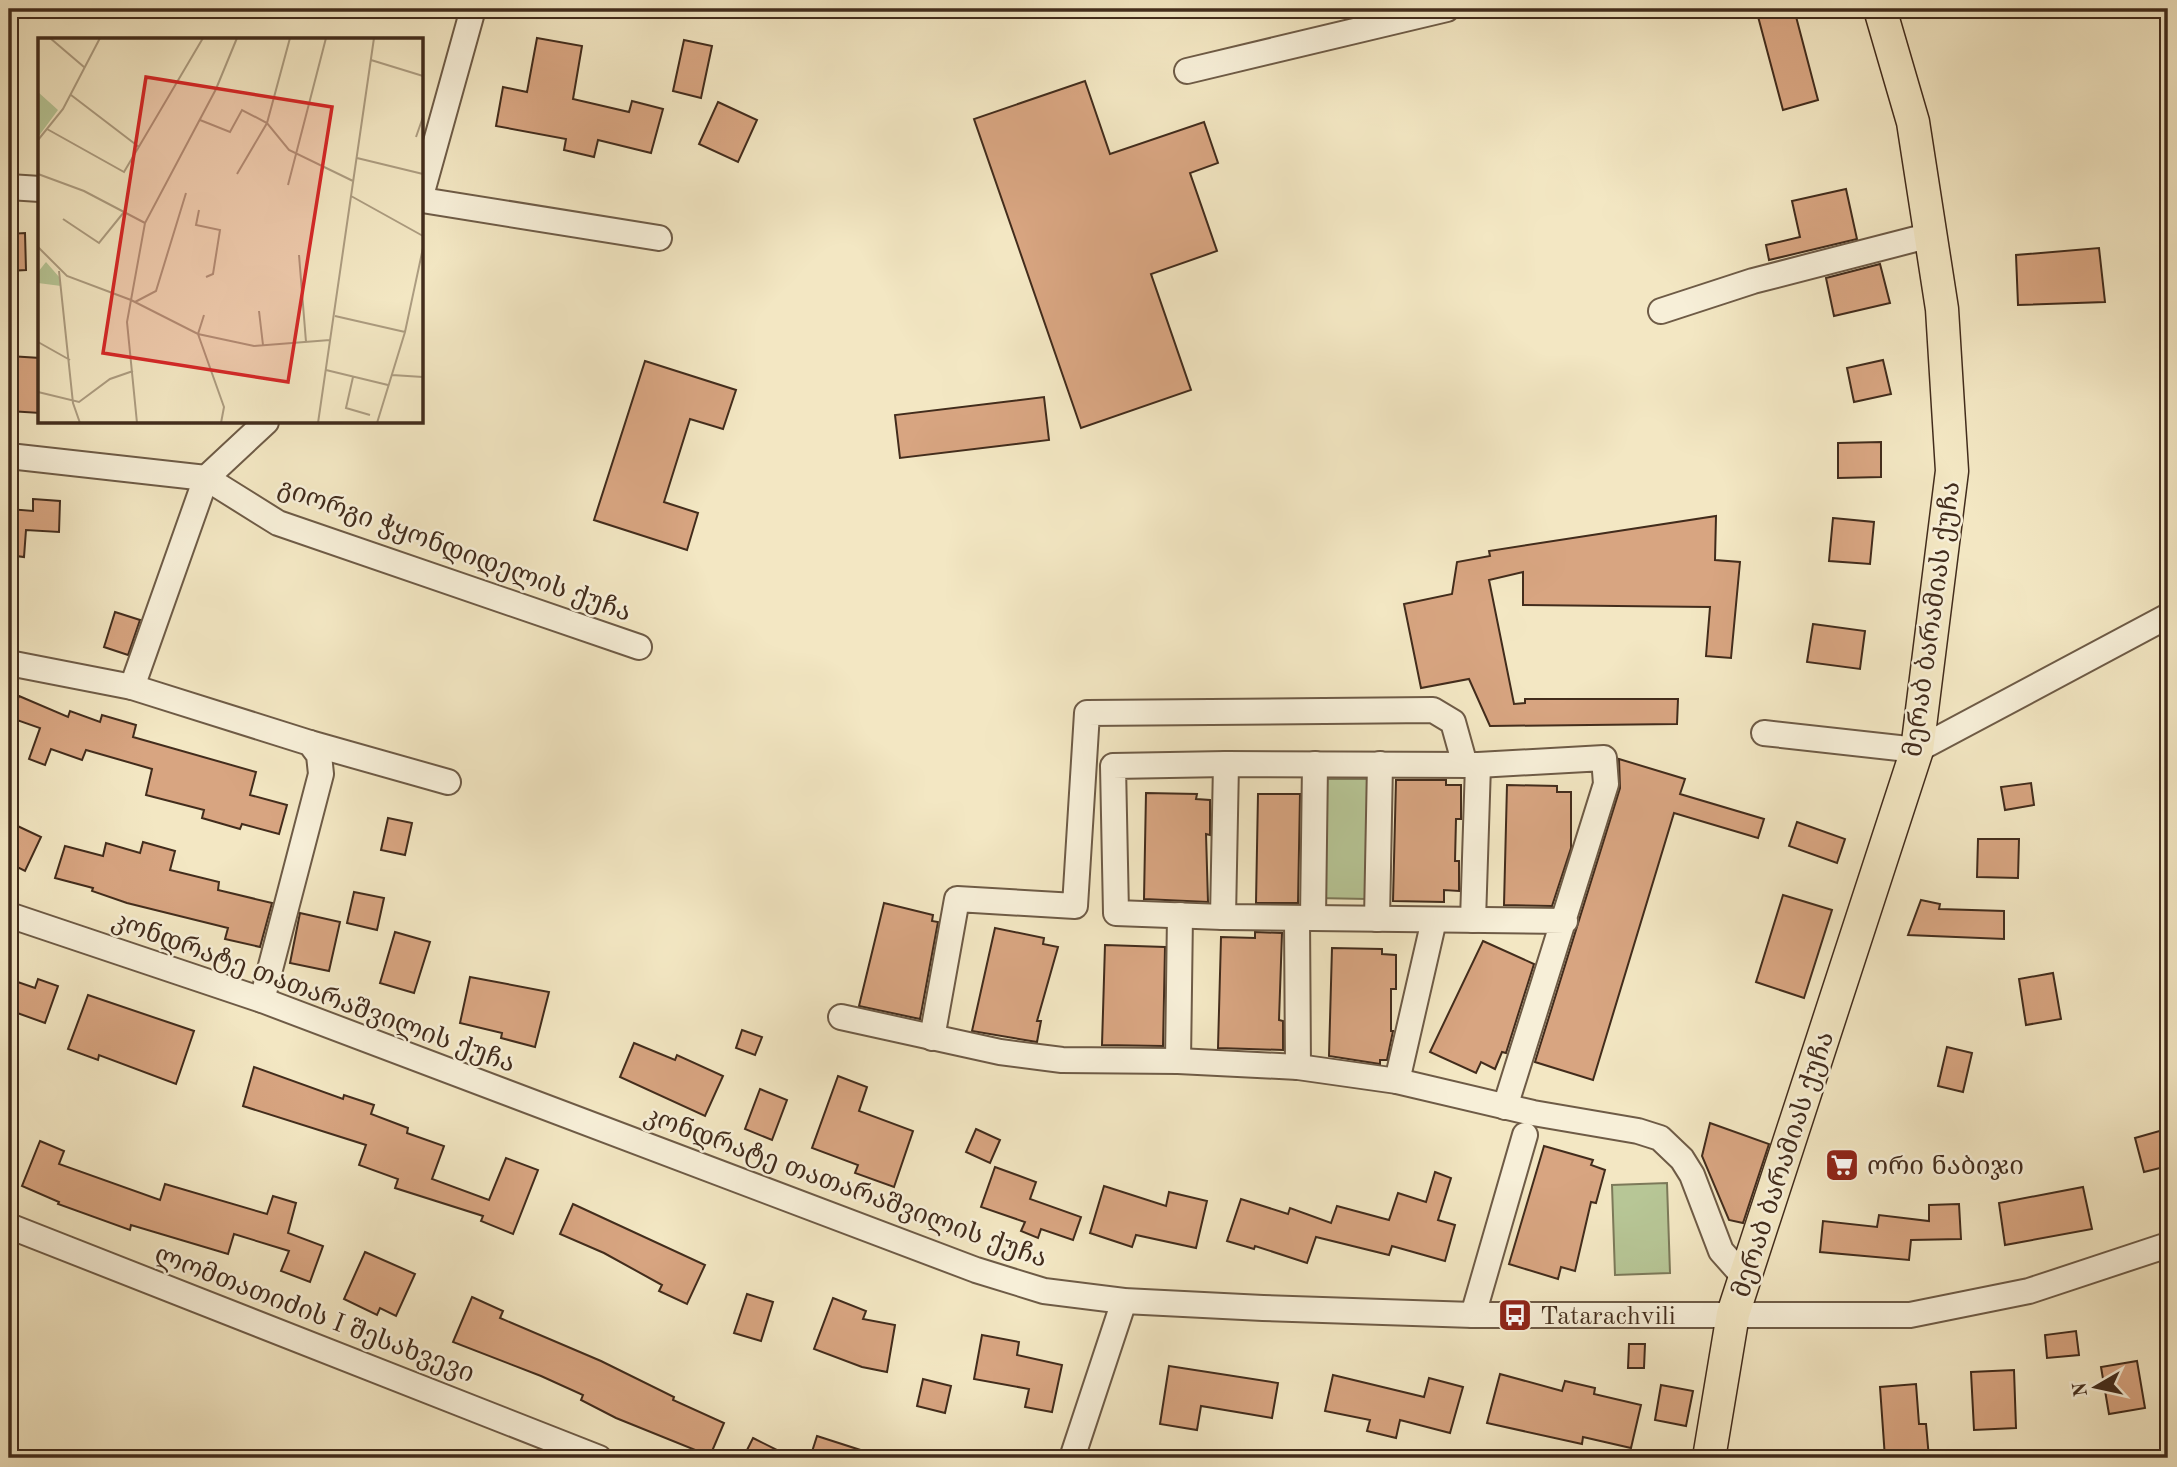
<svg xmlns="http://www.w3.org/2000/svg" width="2177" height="1467" viewBox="0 0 2177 1467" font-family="'Old Standard TT','Noto Serif Georgian',serif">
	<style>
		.green { fill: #b7c696; stroke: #7c7959; stroke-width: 2 }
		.building { fill: #d8a581; stroke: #422c1c; stroke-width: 2 }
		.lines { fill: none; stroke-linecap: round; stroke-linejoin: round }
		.minor-casing { stroke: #6e5b46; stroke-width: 28 }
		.major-casing { stroke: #422c1c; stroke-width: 35 }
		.minor { stroke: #f7efd8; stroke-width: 24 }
		.major { stroke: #f3e7c3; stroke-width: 32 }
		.labels { text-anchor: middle; stroke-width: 5; stroke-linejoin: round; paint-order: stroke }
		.street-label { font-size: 26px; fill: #422c1c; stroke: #f7efd8 }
		.poi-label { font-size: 26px; fill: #422c1c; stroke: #f7efd8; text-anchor: start }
		.inset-road { fill: none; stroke: #ac9c80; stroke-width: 2 }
		.view { fill: #d62828; fill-opacity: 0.15; stroke: #d62828; stroke-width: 3.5 }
		.inset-edge { fill: none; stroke: #422c1c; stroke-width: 3.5 }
	</style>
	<rect width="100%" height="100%" fill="#f3e7c3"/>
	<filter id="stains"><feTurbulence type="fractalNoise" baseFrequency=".00286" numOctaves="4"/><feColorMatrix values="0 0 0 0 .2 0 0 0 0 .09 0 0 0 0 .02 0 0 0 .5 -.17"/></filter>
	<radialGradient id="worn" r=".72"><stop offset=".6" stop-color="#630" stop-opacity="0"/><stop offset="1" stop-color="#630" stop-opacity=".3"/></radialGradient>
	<g class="green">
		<polygon points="1319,779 1370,779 1367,899 1317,898"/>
		<polygon points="1667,1183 1670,1273 1615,1275 1612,1185"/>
	</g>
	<g class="building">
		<polygon points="1756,9 1794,9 1818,100 1783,110"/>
		<polygon points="537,38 582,46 573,99 629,112 632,101 663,109 651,153 598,140 594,157 564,150 566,139 496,126 503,87 527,92"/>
		<polygon points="684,40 712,46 701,98 673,91"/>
		<polygon points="1085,81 1110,154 1204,122 1218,163 1190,173 1217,251 1151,274 1191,390 1081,428 974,119"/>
		<polygon points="718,102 757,120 738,162 699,144"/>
		<polygon points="1846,189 1857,239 1769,260 1766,245 1800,237 1792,201"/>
		<polygon points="25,233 26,270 9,271 9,234"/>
		<polygon points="2099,248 2105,302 2018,305 2016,255"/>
		<polygon points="1880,264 1890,303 1834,316 1826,278"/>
		<polygon points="9,356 40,358 40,413 9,411"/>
		<polygon points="1883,360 1891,394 1854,402 1847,368"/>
		<polygon points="645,361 736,390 723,429 690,419 664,502 698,513 687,550 594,520"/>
		<polygon points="1044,397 1049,440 900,458 895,415"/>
		<polygon points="1881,442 1881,477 1838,478 1838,443"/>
		<polygon points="33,499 60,501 59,532 26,530 24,557 9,555 9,509 33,511"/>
		<polygon points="1716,516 1715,560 1740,562 1731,658 1706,656 1710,607 1523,605 1523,572 1489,580 1514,704 1525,703 1525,699 1678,699 1677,724 1490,726 1469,679 1421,688 1404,604 1452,594 1457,562 1490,556 1489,551"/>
		<polygon points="1833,518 1874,522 1870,564 1829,561"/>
		<polygon points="115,612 140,620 128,655 104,647"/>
		<polygon points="1813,624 1865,631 1860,669 1807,662"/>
		<polygon points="19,696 68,717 70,711 100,722 102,715 136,725 133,737 256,772 250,795 287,805 279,834 242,824 240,829 202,818 204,810 146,795 152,769 86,750 82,760 51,749 45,765 29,759 40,728 11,718"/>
		<polygon points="1619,759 1685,779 1680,794 1764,819 1758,838 1674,813 1593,1080 1535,1062 1620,788"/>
		<polygon points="1396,780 1446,780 1446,785 1461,785 1461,819 1456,819 1455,861 1459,861 1459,891 1444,890 1444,902 1393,901"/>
		<polygon points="2031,783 2034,805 2005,810 2001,787"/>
		<polygon points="1507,785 1557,786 1557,792 1571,792 1571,848 1552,906 1504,905"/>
		<polygon points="1146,793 1197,794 1196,799 1210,800 1210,835 1206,834 1208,902 1144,899"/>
		<polygon points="1258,794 1300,794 1298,903 1256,903"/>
		<polygon points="388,818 412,823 405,855 381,850"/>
		<polygon points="9,822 41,837 25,871 9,863"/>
		<polygon points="1797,822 1845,839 1837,863 1789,846"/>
		<polygon points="1978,839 2019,839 2018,878 1977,877"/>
		<polygon points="143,842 175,851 170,870 219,882 218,890 272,903 260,947 225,939 228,928 127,903 92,891 93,888 55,878 65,846 103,856 106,843 140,853"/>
		<polygon points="354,892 384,898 377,930 347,923"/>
		<polygon points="1783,895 1832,910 1804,998 1756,982"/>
		<polygon points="1921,900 1940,904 1939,909 2004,911 2004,939 1908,935"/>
		<polygon points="884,903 933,915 932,921 938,922 920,1019 859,1006"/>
		<polygon points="300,913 340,922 329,971 290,963"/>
		<polygon points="995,928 1044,938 1043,944 1058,947 1037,1021 1041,1021 1037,1042 972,1031"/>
		<polygon points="395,932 430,942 414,993 380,983"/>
		<polygon points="1255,932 1282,933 1279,1020 1283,1021 1283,1050 1218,1048 1221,937 1255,938"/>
		<polygon points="1483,941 1534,964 1506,1053 1502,1052 1495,1069 1481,1062 1476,1073 1430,1052"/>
		<polygon points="1105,945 1165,947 1163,1046 1102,1045"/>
		<polygon points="1332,948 1382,949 1382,954 1396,955 1396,989 1391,989 1391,1031 1393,1031 1387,1060 1380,1060 1380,1064 1329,1056"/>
		<polygon points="2053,973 2061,1019 2026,1025 2019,979"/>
		<polygon points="470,977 549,992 535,1047 501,1038 502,1033 460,1023"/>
		<polygon points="9,979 35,988 38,979 58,986 45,1023 9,1010"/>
		<polygon points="88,995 194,1031 176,1084 99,1055 98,1060 68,1049"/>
		<polygon points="742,1030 762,1037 755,1055 736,1048"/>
		<polygon points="634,1043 675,1060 677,1055 723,1076 705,1116 620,1077"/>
		<polygon points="1947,1047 1972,1053 1963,1092 1938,1086"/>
		<polygon points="254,1067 343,1099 344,1095 374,1105 371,1114 408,1128 407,1133 444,1146 432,1179 489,1200 506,1158 538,1170 513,1234 481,1221 483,1216 395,1188 398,1179 359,1165 366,1145 243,1106"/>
		<polygon points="838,1076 867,1087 859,1111 913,1131 894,1187 855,1173 858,1165 812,1148"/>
		<polygon points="760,1089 787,1100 772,1140 745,1129"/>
		<polygon points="1710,1123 1769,1144 1743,1223 1729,1220 1702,1156"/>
		<polygon points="976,1129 1000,1140 990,1163 966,1152"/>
		<polygon points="2163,1130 2168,1166 2144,1172 2135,1138"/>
		<polygon points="40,1141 64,1151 59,1164 160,1200 165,1184 267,1214 273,1196 296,1203 288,1233 323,1246 310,1282 281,1271 289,1251 234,1234 228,1254 131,1225 130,1230 58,1204 59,1202 22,1186"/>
		<polygon points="1544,1146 1593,1160 1591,1165 1605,1170 1596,1203 1591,1202 1575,1271 1561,1267 1558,1279 1509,1264"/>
		<polygon points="995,1167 1036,1182 1030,1199 1081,1217 1073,1240 1041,1229 1038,1238 1021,1231 1025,1222 981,1207"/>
		<polygon points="1435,1172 1451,1178 1438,1220 1455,1225 1445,1261 1392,1246 1389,1255 1316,1237 1307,1263 1255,1246 1254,1249 1227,1241 1241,1199 1288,1214 1290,1208 1331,1223 1337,1206 1389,1220 1398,1193 1426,1202"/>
		<polygon points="1104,1186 1166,1206 1169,1192 1207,1201 1196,1248 1136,1235 1132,1247 1090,1233"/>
		<polygon points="2083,1187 2092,1229 2005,1245 1999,1203"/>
		<polygon points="573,1204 705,1265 687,1304 659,1291 662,1285 604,1253 560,1234"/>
		<polygon points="1959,1204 1961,1239 1911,1240 1909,1260 1820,1252 1823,1221 1877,1227 1879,1215 1929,1221 1929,1205"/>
		<polygon points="365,1252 415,1274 396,1316 380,1308 377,1315 344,1299"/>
		<polygon points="747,1294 773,1302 761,1341 734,1333"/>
		<polygon points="472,1297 503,1311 500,1318 601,1361 674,1397 673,1400 724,1423 710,1456 616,1418 581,1400 583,1395 541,1376 453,1342"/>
		<polygon points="833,1298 866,1311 863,1319 895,1325 887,1372 862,1367 814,1349"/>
		<polygon points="2076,1331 2079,1355 2047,1358 2045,1335"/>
		<polygon points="982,1335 1019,1342 1017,1355 1062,1365 1052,1412 1025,1407 1029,1389 974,1379"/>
		<polygon points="1629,1344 1645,1344 1644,1368 1628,1368"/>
		<polygon points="2137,1361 2145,1408 2109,1414 2101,1367"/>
		<polygon points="1169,1366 1278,1383 1272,1418 1201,1406 1197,1430 1160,1424"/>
		<polygon points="2014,1370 2016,1428 1974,1430 1971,1372"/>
		<polygon points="1500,1374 1562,1391 1565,1381 1595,1388 1594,1394 1641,1405 1631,1448 1583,1437 1582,1444 1487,1423"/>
		<polygon points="1333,1375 1424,1397 1429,1378 1463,1387 1450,1433 1400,1420 1396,1438 1367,1431 1370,1420 1325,1411"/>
		<polygon points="923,1379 951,1386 945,1413 917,1406"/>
		<polygon points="1916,1384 1919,1424 1926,1424 1929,1458 1885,1458 1880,1387"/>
		<polygon points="1661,1385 1693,1391 1686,1426 1655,1420"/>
		<polygon points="817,1436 876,1455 875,1458 810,1458"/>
		<polygon points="753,1438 793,1458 743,1458"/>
	</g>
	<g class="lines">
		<g class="minor-casing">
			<g id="minor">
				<polyline points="1187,71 1447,9"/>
				<polyline points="9,187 40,189"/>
				<polyline points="422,192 473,9"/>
				<polyline points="422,200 659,238"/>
				<polyline points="1661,311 1753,281 1931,235"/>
				<polyline points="9,456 206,478 278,523 639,647"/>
				<polyline points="9,663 132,687"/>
				<polyline points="1764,733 1917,750 2168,616"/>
				<polyline points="310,743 448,782"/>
				<polyline points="9,915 262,1000 976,1270 1044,1291 1124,1301 1263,1308 1473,1315 1910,1315 2029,1291 2168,1245"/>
				<polyline points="1223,917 1116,913 1113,766 1226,764"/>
				<polyline points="1297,918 1298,1067"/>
				<polyline points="1313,918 1315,764"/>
				<polyline points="1377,919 1380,764"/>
				<polyline points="1473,920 1478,765"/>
				<polyline points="262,1000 321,774 319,755 310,743 132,687 206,478 266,422"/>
				<polyline points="841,1017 1000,1052 1062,1060 1178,1061 1298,1067 1397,1081 1533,1113 1638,1131 1660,1138 1682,1159 1692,1175 1721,1251 1745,1278"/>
				<polyline points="932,1038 957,899 1075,906 1087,713 1433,710 1453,722 1465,765"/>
				<polyline points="1178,1061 1180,915"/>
				<polyline points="1397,1081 1434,920"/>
				<polyline points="1505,1107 1606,784 1604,758 1478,765 1226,764 1223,917 1565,921"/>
				<polyline points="9,1226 599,1458"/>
				<polyline points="1473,1315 1525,1135"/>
				<polyline points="1072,1458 1124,1301"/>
			</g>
		</g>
		<g class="major-casing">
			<polyline id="major" points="1709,1458 1733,1314 1917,750 1952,471 1942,309 1913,122 1880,9"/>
		</g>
		<use href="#minor" class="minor"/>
		<use href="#major" class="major"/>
	</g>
	<defs>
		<g id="supermarket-square" transform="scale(1.75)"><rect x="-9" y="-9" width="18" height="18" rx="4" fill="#8f2418" stroke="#f7efd8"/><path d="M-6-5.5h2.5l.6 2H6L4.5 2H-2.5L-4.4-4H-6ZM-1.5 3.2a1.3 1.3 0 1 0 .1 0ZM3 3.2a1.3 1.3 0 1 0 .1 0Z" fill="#fff"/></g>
		<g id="bus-square" transform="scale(1.75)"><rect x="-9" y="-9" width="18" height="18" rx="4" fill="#8f2418" stroke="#f7efd8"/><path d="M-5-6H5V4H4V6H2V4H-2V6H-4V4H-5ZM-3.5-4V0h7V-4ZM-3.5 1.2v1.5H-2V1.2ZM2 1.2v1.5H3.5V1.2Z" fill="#fff"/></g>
	</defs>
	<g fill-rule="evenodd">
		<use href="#supermarket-square" x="1842" y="1165"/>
		<use href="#bus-square" x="1515" y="1315"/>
	</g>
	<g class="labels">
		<g class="street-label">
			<text transform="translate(455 549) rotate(20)" y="9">გიორგი ჭყონდიდელის ქუჩა</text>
			<text transform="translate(1931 619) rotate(-82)" y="9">მერაბ ბარამიას ქუჩა</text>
			<text transform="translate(314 991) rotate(20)" y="9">კონდრატე თათარაშვილის ქუჩა</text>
			<text transform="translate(1782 1164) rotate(-72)" y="9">მერაბ ბარამიას ქუჩა</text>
			<text transform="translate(846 1186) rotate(20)" y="9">კონდრატე თათარაშვილის ქუჩა</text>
			<text transform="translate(315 1313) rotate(21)" y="9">ლომთათიძის I შესახვევი</text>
		</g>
		<g class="poi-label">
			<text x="1867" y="1174">ორი ნაბიჯი</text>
			<text x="1540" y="1324">Tatarachvili</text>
		</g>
	</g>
	<g transform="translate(38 38)">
		<rect width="385" height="385" fill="#f3e7c3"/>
		<path d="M0 54 20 72 0 99ZM8 224 22 240 23 248 0 245V234Z" fill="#b7c696"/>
		<path class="inset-road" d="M12 0 46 29M333 22 385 38M33 57 101 109M162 82 192 94 204 72 229 85 251 112 315 143M9 91 86 134 165 0M378 99 385 79M0 102 25 71 62 0M319 120 385 136M0 136 46 153 107 185M199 136 229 85 252 0M250 147 288 0M313 158 385 198M161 172 158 187 182 192 175 236 168 239M25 181 61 205 86 174M0 209 29 238 93 262 160 296 216 308 292 302M261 217 268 304M21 233 35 365 42 385M97 264 118 253 148 155M221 273 225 307M166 277 160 296 186 369 183 385M297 278 367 294M0 304 32 322M288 332 350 347M354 337 385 339M315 339 308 370 332 377M0 354 41 364 72 341 95 333M99 385 89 284 107 185 178 51 199 0M280 385 336 0M339 385 367 294 385 210"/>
		<path class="view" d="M108 39 294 69 250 344 65 315Z"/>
		<rect width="385" height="385" class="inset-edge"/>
	</g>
	<rect width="2177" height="1467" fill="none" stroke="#f3e7c3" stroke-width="35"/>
	<rect x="10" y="10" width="2156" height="1446" fill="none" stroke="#422c1c" stroke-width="3.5"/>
	<rect x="18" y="18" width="2142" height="1432" fill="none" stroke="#422c1c" stroke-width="2"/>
	<g transform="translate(2096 1387) rotate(261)" stroke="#f7efd8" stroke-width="5" paint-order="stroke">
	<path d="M0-5L12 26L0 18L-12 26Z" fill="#422c1c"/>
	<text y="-10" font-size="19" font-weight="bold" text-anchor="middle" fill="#422c1c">N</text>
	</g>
	<rect width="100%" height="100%" filter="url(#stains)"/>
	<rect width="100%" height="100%" fill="url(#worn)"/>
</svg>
